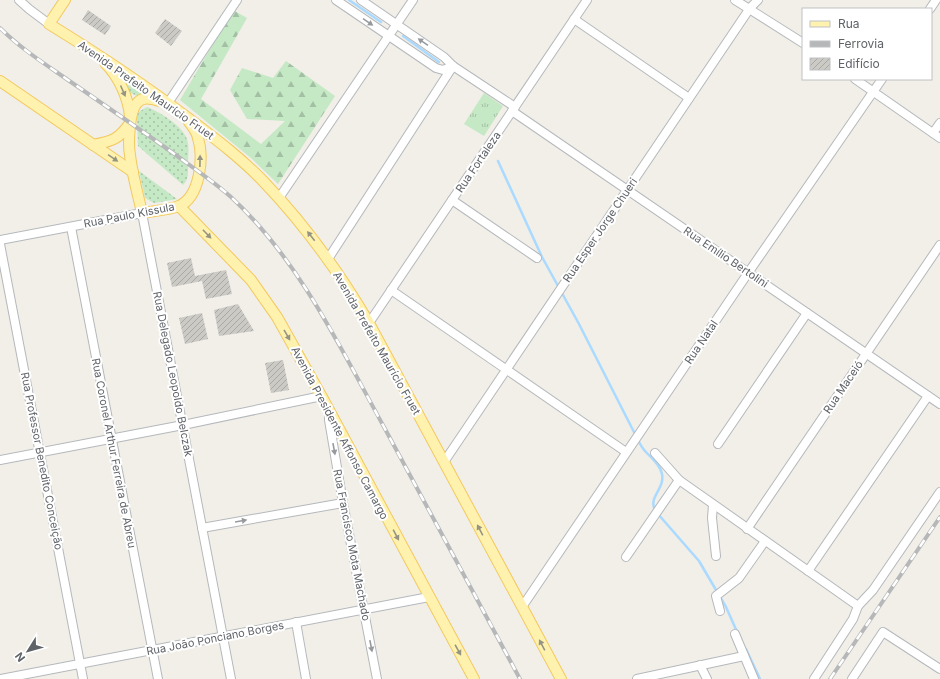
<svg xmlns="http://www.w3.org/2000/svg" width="940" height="679" viewBox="0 0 940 679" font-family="Inter,sans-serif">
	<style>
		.grass { fill: url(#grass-dots) }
		.forest { fill: url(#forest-firs) }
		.park { fill: url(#park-tufts) }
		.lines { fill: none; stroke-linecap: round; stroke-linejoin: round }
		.stream { stroke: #aadaff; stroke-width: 2.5 }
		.building { fill: url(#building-hatch) }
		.minor-casing { stroke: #b5b8bc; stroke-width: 10 }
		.major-casing { stroke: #f2c960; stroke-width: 12 }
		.minor { stroke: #fff; stroke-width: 8 }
		.major { stroke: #fff2af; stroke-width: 10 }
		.rail-casing { stroke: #b6b7b8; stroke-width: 4 }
		.rail { stroke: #fff; stroke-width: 2.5; stroke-dasharray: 8; stroke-linecap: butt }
		.oneway { fill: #979a9d }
		.oneway2 { fill: #979581 }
		.labels { text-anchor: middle; stroke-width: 4; stroke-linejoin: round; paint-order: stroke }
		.street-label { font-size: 11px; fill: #5f6368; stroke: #fff }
	</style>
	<defs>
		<pattern id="grass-dots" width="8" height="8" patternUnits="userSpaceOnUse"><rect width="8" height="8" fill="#c5e8c5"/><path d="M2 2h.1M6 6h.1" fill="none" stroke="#a3c0a4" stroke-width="1.8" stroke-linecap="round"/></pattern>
		<pattern id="forest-firs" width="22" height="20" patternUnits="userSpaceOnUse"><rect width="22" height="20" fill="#c5e8c5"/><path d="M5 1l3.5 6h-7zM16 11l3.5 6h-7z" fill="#a3c0a4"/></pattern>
		<pattern id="park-tufts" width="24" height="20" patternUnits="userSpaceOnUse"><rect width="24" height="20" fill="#c5e8c5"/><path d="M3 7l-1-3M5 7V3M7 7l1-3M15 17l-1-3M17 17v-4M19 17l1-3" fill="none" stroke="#a3c0a4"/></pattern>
		<pattern id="building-hatch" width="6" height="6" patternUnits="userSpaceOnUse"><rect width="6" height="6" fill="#cccac5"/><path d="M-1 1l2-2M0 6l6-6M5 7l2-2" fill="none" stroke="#a9a8a4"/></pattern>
	</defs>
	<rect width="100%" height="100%" fill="#f1efe8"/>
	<g class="grass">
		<polygon points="120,73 145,92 137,96 129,92"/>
		<path d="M147 107C158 111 181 125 186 137 190 145 188 155 188 164 188 172 189 179 183 185L138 146 137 115 140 111Z"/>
		<polygon points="139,171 177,199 154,203 145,198"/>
	</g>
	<polygon class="forest" points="233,10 247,18 201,99 261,144 285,121 247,119 230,90 242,68 273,78 286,61 335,96 278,184 251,158 180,100"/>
	<polygon class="park" points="484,93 503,106 484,136 464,124"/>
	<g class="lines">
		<g class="stream">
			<polyline points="349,0 381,22"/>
			<polyline points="403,36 439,62"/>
			<polyline points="498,161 542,257 579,324 636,436"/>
			<path d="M638 440C640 444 642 448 645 451 651 458 660 464 662 474 665 489 648 497 655 510"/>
			<polyline points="658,514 699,561 726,607 738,634"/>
			<polyline points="746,649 760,679"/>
		</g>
	</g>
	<g class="building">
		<polygon points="88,10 111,26 105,35 82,20"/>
		<polygon points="165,19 182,31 171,46 155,33"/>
		<polygon points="191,258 195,276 226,270 232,294 206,299 202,281 172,287 167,263"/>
		<polygon points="238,304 254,331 219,336 214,310"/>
		<polygon points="202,313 208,339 185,344 179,318"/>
		<polygon points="283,360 289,390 271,393 265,363"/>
	</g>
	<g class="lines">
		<g class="minor-casing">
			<g id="minor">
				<polyline points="19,0 29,9 49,24"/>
				<polyline points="336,0 436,68 443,70 453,66"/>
				<polyline points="361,0 444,57 453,66 515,107"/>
				<polyline points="735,0 803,43"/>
				<polyline points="930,9 936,0"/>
				<polyline points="574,19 689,98"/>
				<polyline points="855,79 940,138"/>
				<polyline points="168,103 237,0"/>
				<polyline points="512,111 940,404"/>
				<polyline points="933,133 940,123"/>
				<polyline points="279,198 413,0"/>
				<polyline points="452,200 537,258"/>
				<polyline points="71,227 158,679"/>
				<polyline points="0,240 142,213 231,679"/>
				<polyline points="0,244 83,679"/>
				<polyline points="328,259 453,66"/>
				<polyline points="391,290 626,452"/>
				<polyline points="369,323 587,0"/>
				<polyline points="329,411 329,420 343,503 377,679"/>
				<polyline points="718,444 807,313"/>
				<polyline points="655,453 679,480 858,606"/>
				<polyline points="0,460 183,425 322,396"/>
				<polyline points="444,462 750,8 758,0"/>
				<polyline points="713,505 712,518 716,556"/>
				<polyline points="202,528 343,503"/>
				<polyline points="747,529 940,245"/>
				<polyline points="626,557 679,480"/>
				<polyline points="808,571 928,396"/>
				<polyline points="522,607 748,273 882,79"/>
				<polyline points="720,611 716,596 739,578 765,541"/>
				<polyline points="296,622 306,679"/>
				<polyline points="735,634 754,679"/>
				<polyline points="700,665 707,679"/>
				<polyline points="1,679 429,597"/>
				<polyline points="637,679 744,656"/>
				<polyline points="814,679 853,619 858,606 873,590 940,492"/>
				<polyline points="852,679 883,632 940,669"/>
			</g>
		</g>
		<g class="major-casing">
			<g id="major">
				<path d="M65 0 49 24C98 54 146 86 192 121 217 140 242 159 264 182 305 225 339 272 369 323L561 679"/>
				<path d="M105 63C119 77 128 97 130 116"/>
				<polyline points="0,81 133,172"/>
				<path d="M163 102C154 100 144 95 137 103 129 111 128 144 130 155 132 174 138 194 142 213 153 211 169 210 179 206 200 197 204 158 198 138 197 132 193 127 189 122"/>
				<path d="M93 145C113 141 119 139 130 123"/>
				<polyline points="179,206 251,280 277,317 323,399 474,679"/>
			</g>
		</g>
		<use href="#minor" class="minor"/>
		<use href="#major" class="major"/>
		<g class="rail-casing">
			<g id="rail">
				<path d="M0 28C20 48 45 64 68 80 103 104 138 128 173 153 192 167 213 181 231 197 299 260 340 347 384 427 429 511 475 595 520 679"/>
				<polyline points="830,679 940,517"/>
			</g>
		</g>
		<use href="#rail" class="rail"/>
	</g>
	<defs><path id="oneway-solid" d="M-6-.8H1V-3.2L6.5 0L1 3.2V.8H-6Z"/></defs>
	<g class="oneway">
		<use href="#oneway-solid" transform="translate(368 22) rotate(34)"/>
		<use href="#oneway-solid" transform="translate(423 42) rotate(-146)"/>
		<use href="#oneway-solid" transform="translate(334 449) rotate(80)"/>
		<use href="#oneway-solid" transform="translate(241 521) rotate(-10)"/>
		<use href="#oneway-solid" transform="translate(371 646) rotate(79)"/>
	</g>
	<g class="oneway2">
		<use href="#oneway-solid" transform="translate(123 91) rotate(66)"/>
		<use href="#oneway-solid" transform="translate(113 158) rotate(34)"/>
		<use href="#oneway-solid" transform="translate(200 161) rotate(-89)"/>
		<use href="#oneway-solid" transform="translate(207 234) rotate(46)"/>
		<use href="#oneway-solid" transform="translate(311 236) rotate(-128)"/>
		<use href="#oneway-solid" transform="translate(287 335) rotate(60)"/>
		<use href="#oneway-solid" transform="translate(480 530) rotate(-118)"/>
		<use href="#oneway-solid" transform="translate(396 535) rotate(62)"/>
		<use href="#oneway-solid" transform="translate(542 645) rotate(-118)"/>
		<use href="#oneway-solid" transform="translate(458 650) rotate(61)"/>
	</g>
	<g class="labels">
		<g class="street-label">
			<text transform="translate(146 90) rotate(35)" y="4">Avenida Prefeito Maurício Fruet</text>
			<text transform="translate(478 162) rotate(-56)" y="4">Rua Fortaleza</text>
			<text transform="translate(129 215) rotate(-11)" y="4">Rua Paulo Kissula</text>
			<text transform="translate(600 230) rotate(-56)" y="4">Rua Esper Jorge Chueri</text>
			<text transform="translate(726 257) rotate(34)" y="4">Rua Emílio Bertolini</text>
			<text transform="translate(701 342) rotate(-56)" y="4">Rua Natal</text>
			<text transform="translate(377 343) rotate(60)" y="4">Avenida Prefeito Maurício Fruet</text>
			<text transform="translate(173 374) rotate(79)" y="4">Rua Delegado Leopoldo Belczak</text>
			<text transform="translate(843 387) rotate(-56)" y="4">Rua Maceió</text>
			<text transform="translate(340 433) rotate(62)" y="4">Avenida Presidente Affonso Camargo</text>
			<text transform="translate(114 453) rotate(79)" y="4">Rua Coronel Arthur Ferreira de Abreu</text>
			<text transform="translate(42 461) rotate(79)" y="4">Rua Professor Benedito Conceição</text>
			<text transform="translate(352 545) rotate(79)" y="4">Rua Francisco Mota Machado</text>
			<text transform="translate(215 638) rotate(-11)" y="4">Rua João Ponciano Borges</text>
		</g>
	</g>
	<rect x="802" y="8" width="130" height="72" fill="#ffffff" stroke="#bfc1c3"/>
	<rect x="810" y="21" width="20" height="6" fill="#fff2af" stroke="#bfc1c3"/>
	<text x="838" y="28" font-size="12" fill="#5f6368">Rua</text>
	<rect x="810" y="41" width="20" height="6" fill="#b6b7b8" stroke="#bfc1c3"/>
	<text x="838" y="48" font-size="12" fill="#5f6368">Ferrovia</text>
	<rect x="810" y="58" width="20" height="12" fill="url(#building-hatch)" stroke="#bfc1c3"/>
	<text x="838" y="68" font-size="12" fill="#5f6368">Edifício</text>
	<g transform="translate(28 651) rotate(233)" stroke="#ffffff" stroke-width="3" paint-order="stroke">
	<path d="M0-3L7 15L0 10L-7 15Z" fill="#5f6368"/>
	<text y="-6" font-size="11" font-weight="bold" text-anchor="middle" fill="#5f6368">N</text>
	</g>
</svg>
